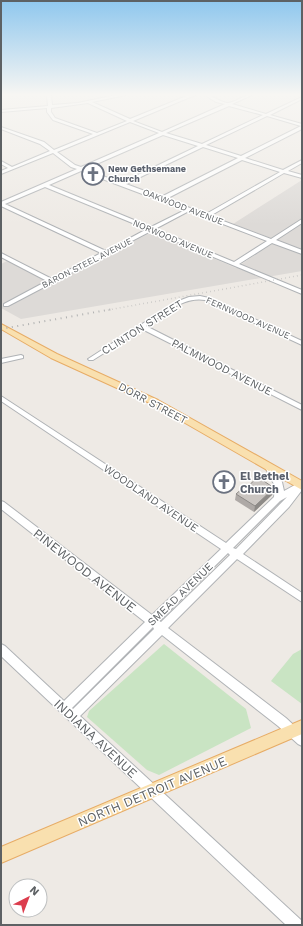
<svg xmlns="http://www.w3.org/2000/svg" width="303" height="926" viewBox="0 0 303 926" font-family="'Work Sans',sans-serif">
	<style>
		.industrial { fill: #dddad7 }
		.green { fill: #c9e4c3 }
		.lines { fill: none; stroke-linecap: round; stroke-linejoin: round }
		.minor-casing { stroke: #b0b3b6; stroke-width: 2 }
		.major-casing { stroke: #e7ac66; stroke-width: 2 }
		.minor { fill: #fff; fill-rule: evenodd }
		.major { fill: #f9e0af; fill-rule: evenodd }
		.rail-far1 { stroke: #b1b2b2; stroke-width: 1.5; stroke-dasharray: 0.5 3.5; stroke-linecap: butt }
		.rail { stroke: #b1b2b2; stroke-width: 2; stroke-dasharray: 1 4.5; stroke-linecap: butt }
		.wall { fill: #aea9a6 }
		.shaded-wall { fill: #8d8a87 }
		.building { fill: #cac5c1; stroke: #8d8a87 }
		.labels { text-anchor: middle; stroke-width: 3; stroke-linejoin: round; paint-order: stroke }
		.far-worship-label { font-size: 9px; font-weight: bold; fill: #5b616d; stroke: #fff; text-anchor: start }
		.far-street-label { font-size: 9px; fill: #5d6164; stroke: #fff }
		.street-label { font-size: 11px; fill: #5d6164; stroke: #fff }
		.worship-label { font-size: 11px; font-weight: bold; fill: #5b616d; stroke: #fff; text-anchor: start }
		.near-street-label { font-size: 13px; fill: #5d6164; stroke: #fff }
	</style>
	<rect width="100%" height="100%" fill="#eeeae5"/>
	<polygon class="industrial" points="302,180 302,271 21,319 1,308 1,264 9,260 52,283 152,232 236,268 276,240 233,224"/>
	<g class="green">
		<polygon points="164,644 246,709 251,728 159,775 147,770 87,717 89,711"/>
		<polygon points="302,649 302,704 271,681 293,654"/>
	</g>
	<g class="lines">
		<g class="minor-casing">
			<g id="minor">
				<path d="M47 95H51L52 105 78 103 116 95H126L92 102 130 119 189 95H195L133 121 162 132 225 104 216 102 205 95C213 95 219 102 227 103 235 103 243 95 252 95L232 104 266 114 302 97V99L270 115 302 124V129L245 158 283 170 302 160V163L288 171 302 175V178L284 173 210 216 271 239 302 219V223L276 240 302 250V254L272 243 239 264 302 290V294L151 231 8 306H4V304L47 281 1 257V253L52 279 101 253 1 206V202L77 169 71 167 53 153 1 174V171L8 168 1 164V161L12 167 50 151 40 144 1 129V127L44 142 54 150 93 134 53 120 47 112V108L1 112V110L48 106ZM88 103 127 121 97 133 55 118 51 112V108ZM229 106 263 115 202 144 166 133ZM267 116 301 126 241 156 206 145ZM130 122 159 133 81 167 75 165 57 152ZM163 135 198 146 121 183 85 169ZM203 147 238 158 161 197 126 184ZM242 160 280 172 206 214 166 199ZM81 171 185 210 151 227 49 185ZM45 187 147 229 106 251 5 204ZM189 211 267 241 234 262 155 229Z"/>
				<path d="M200 296 209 298 302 341V345L205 300C183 296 163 315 146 326L302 405V410L142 329 93 360H89L88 359 176 302 189 297Z"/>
				<polygon points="21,355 23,356 23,358 1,363 1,359"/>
				<path d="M1 396 226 543 274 497 275 486 265 467 266 465H272L282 482 284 491 302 481V490L289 507 243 554 302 593V602L237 559 168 628 286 718 302 733V746L298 744 278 726 162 635 80 716 301 920 302 925H286L1 656V644L5 646 64 701 145 622 1 509V501L4 502 152 615 221 549 1 401ZM287 497 236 549 233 548 280 501ZM228 553 230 555 161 622 159 621ZM153 627 154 629 73 709 72 708Z"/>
			</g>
		</g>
		<g class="major-casing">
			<g id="major">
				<polygon points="1,324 57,354 158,400 302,481 302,490 152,404 51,358 1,329"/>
				<polygon points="302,720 302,734 1,863 1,847"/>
			</g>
		</g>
		<use href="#minor" class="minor"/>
		<use href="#major" class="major"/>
		<polyline class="rail-far1" points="108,310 302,275"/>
		<polyline class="rail" points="1,329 113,309"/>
	</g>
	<polygon class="wall" points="246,488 274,488 273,494 254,512 235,500 236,494"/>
	<polygon class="shaded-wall" points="274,488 273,494 254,512 255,506"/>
	<polygon class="building" points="258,477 274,488 255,506 236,494 244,487 246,488"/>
	<linearGradient id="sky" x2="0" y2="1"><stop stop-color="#8fc7ee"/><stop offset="0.42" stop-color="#f7f6f3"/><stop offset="1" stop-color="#f7f6f3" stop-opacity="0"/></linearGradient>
	<rect width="303" height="225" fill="url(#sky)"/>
	<defs>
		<g id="church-ring" transform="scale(1.15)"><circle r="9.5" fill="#fff" stroke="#6b7280" stroke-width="1.5"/><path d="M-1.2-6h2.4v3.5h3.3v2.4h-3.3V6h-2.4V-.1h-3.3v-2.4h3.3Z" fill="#6b7280"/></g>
	</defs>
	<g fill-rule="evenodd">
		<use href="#church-ring" x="93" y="174"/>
		<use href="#church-ring" x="224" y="482"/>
	</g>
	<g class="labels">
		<g class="far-worship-label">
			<text x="108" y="172">New Gethsemane<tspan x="108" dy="10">Church</tspan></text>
		</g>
		<g class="far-street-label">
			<text transform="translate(183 207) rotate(21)" y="3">OAKWOOD AVENUE</text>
			<text transform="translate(173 239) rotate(23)" y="3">NORWOOD AVENUE</text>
			<text transform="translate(87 263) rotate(-27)" y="3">BARON STEEL AVENUE</text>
			<text transform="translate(248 318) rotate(24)" y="3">FERNWOOD AVENUE</text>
		</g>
		<g class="street-label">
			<text transform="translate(142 327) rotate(-32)" y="4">CLINTON STREET</text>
			<text transform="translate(222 367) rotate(27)" y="4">PALMWOOD AVENUE</text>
			<text transform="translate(153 403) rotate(28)" y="4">DORR STREET</text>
			<text transform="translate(151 498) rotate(34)" y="4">WOODLAND AVENUE</text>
			<text transform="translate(180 594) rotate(-44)" y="4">SMEAD AVENUE</text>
		</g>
		<g class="worship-label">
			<text x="240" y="480">El Bethel<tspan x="240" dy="13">Church</tspan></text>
		</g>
		<g class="near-street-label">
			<text transform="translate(85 570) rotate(38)" y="5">PINEWOOD AVENUE</text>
			<text transform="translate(96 738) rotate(43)" y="5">INDIANA AVENUE</text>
			<text transform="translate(152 791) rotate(-23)" y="5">NORTH DETROIT AVENUE</text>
		</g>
	</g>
	<rect width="303" height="926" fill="none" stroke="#5d6164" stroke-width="4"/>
	<g transform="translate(28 898) rotate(42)"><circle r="19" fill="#ffffff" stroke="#bec0c1"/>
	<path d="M0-3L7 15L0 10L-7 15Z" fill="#dc3d4d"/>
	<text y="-6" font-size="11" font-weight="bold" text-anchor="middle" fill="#5d6164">N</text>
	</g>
</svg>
